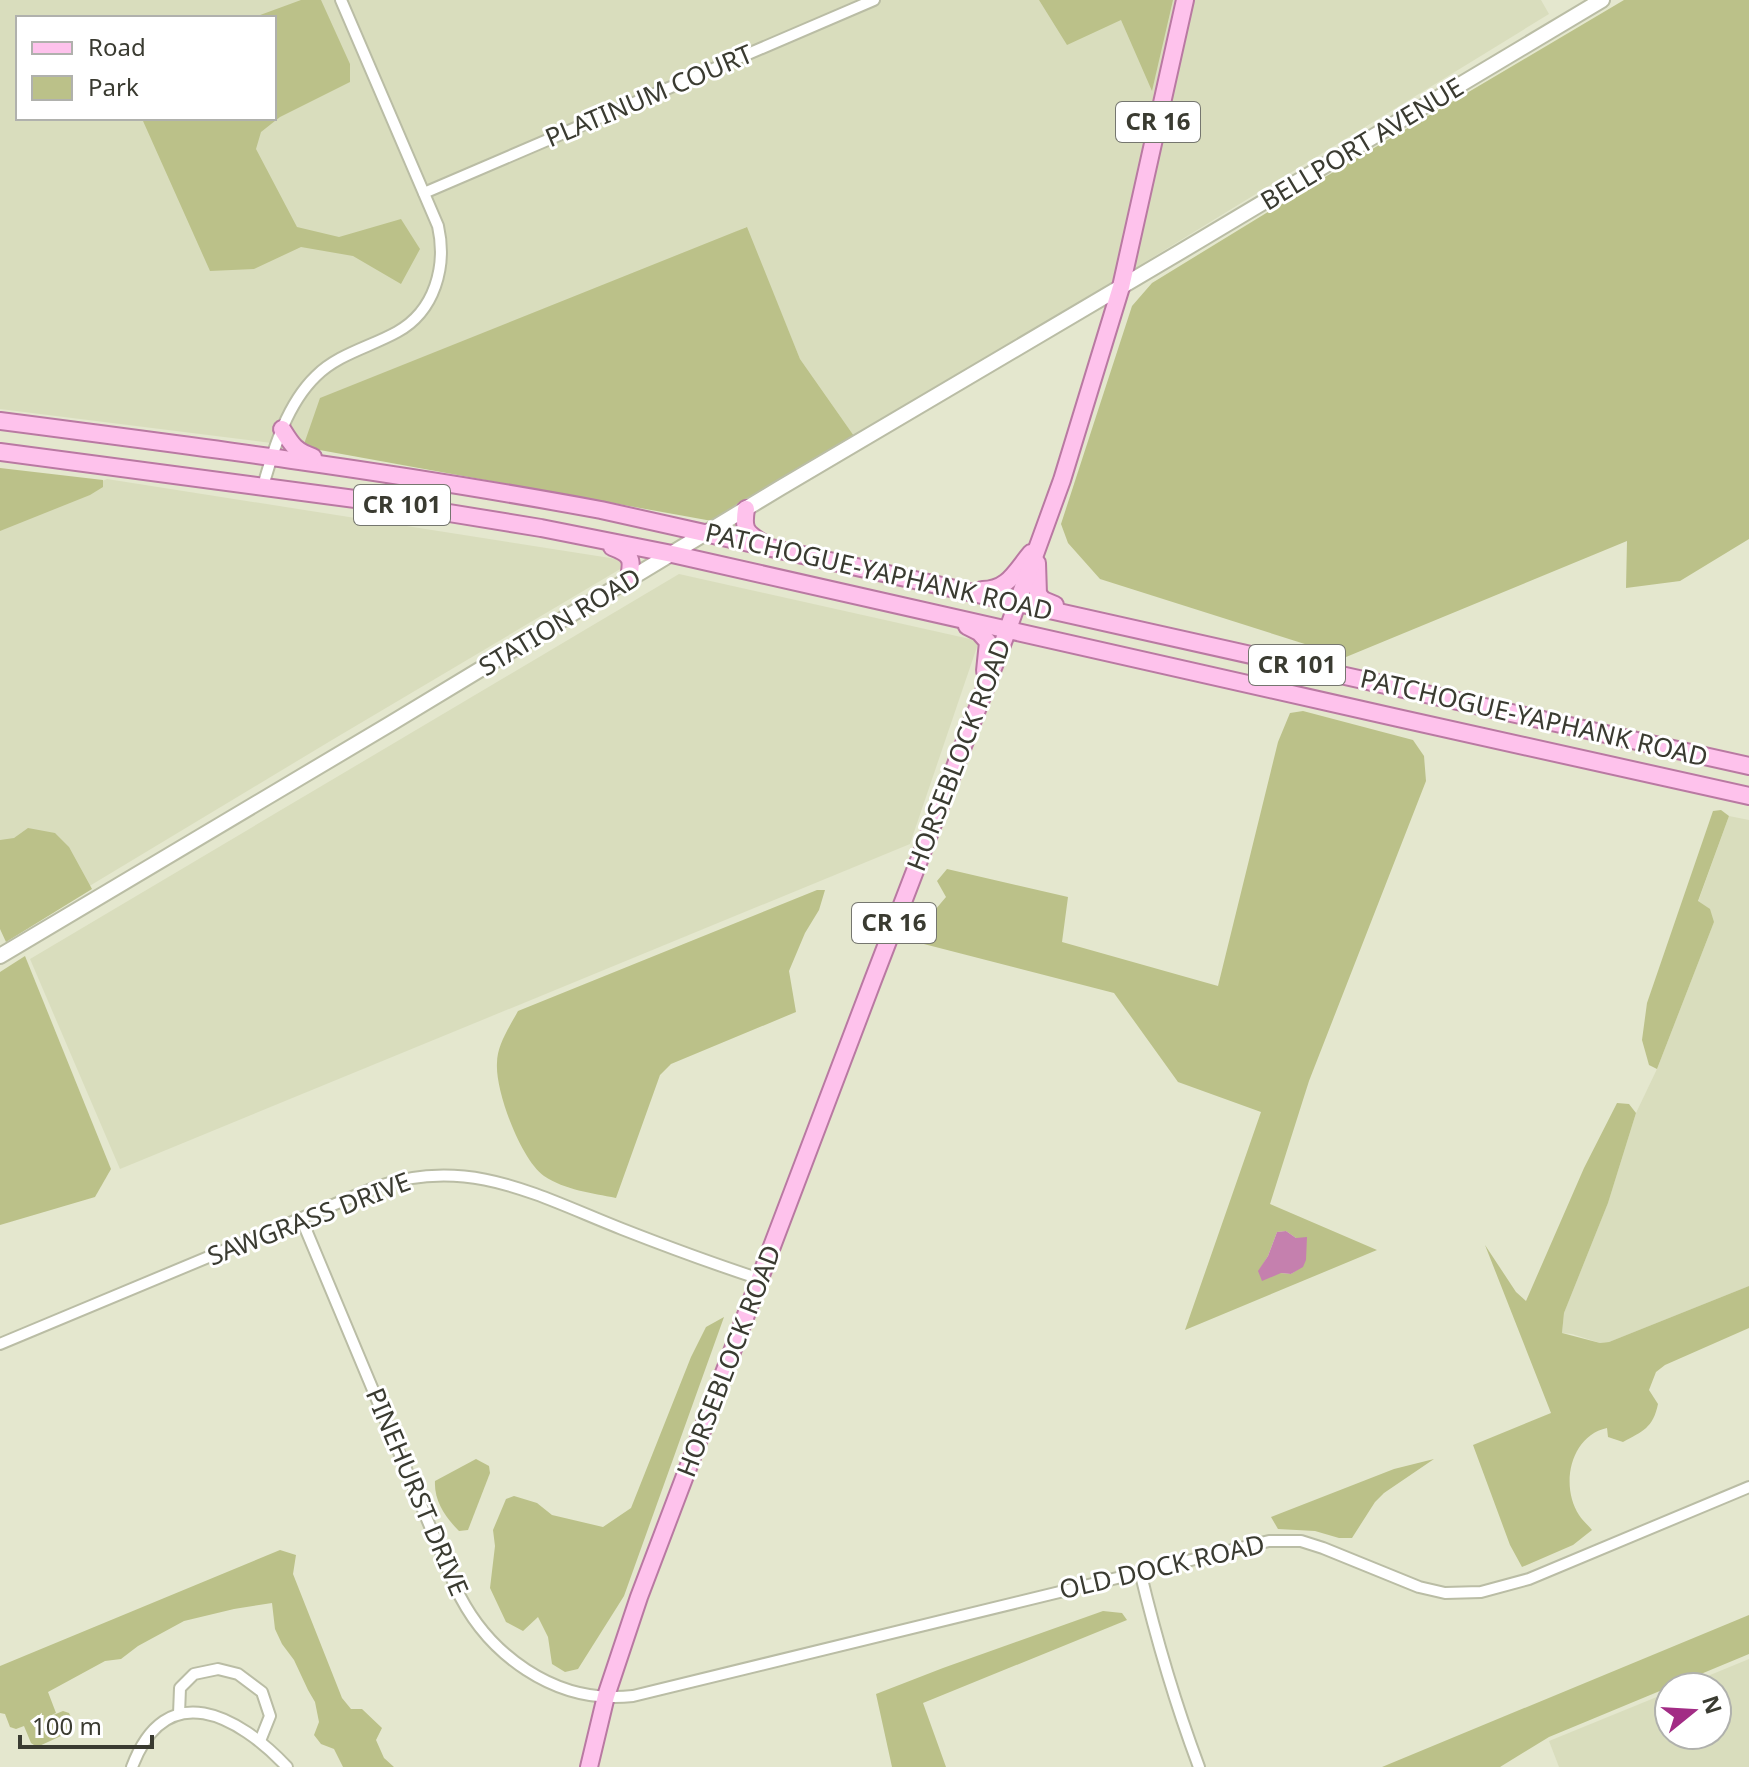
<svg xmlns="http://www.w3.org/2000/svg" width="1749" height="1767" viewBox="0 0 1749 1767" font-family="'Noto Sans',sans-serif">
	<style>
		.built { fill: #d9ddbd; fill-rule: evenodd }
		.green { fill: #bbc189; fill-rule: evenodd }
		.water { fill: #c580ae }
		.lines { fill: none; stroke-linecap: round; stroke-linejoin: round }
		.minor-casing { stroke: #babda5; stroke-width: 14 }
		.secondary-casing { stroke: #babda5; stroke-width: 18 }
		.primary-casing { stroke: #b979a2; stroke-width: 20 }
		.minor { stroke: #fff; stroke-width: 10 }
		.secondary { stroke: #fff; stroke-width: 14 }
		.primary { stroke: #fec2ec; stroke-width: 16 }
		.labels { text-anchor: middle; stroke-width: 6; stroke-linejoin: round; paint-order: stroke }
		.shield { fill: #fff; stroke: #75766f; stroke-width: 2 }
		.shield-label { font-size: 24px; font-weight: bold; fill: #3a3b31 }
		.street-label { font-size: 26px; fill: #3a3b31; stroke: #fff }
	</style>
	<rect width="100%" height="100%" fill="#e4e7ce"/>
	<g class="built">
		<path d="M0 0H1541L1549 14 1111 283 854 436 800 359 746 227 303 447 0 409ZM18 18H274V118H18Z"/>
		<polygon points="107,479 623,560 622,568 332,740 33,920 0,847 0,524"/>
		<polygon points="679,574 979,641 910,844 120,1169 30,959"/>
		<polygon points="1729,816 1749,820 1749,1286 1609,1342 1600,1343 1572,1334 1562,1333 1564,1313 1608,1203 1636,1113 1657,1069 1714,922 1698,902"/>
		<polygon points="1749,1659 1749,1767 1559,1767 1549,1741 1669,1692 1669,1735 1717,1735 1717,1687 1681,1687"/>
	</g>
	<g class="green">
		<polygon points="301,0 321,0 350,64 350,82 280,117 261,132 256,149 297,227 339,237 401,219 420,249 401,284 353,256 301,247 254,269 210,271 143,121 143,118 274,118 274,18 252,18"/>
		<polygon points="1039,0 1173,0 1152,91 1121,20 1067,45"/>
		<polygon points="1624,0 1749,0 1749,539 1680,581 1626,588 1627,541 1346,657 1100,579 1068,543 1061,524 1132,306 1152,283 1320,180"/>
		<polygon points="747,227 800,359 854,436 712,521 303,447 320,398"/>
		<polygon points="0,468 103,480 103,487 90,495 0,531"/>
		<path d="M1303 711 1413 740 1424 756 1426 781 1309 1081 1270 1204 1377 1250 1185 1330 1261 1112 1178 1082 1114 993 920 943 916 935 917 923 935 910 946 897 937 881 947 869 1068 897 1062 942 1218 986 1278 742 1290 713ZM1286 1231 1296 1238 1297 1270 1291 1274 1259 1271 1268 1256 1277 1232Z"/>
		<polygon points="1721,810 1729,816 1698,901 1710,909 1714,922 1657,1069 1649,1065 1642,1040 1647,1003 1713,811"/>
		<polygon points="28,828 55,833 69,847 92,889 6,942 0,929 0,840 14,838"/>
		<path d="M817 890H825L819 910 805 933 789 971 796 1012 671 1064 660 1075 616 1198C592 1193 565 1190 544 1176 521 1160 495 1091 497 1063 497 1045 510 1026 518 1011Z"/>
		<polygon points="25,956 111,1169 95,1197 0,1225 0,972"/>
		<path d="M1617 1103 1629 1104 1636 1113 1608 1203 1564 1313 1562 1333 1600 1343 1609 1342 1749 1286V1328L1665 1365 1656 1372 1649 1390 1658 1404C1653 1428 1643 1431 1623 1442L1608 1437 1607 1428C1570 1436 1560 1486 1579 1515 1582 1520 1588 1525 1592 1530L1573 1545 1522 1567 1510 1545 1473 1445 1551 1413 1485 1245 1516 1292 1526 1301 1584 1168Z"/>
		<polygon points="724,1317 624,1596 578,1669 565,1672 552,1664 548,1637 538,1617 523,1631 506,1622 490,1588 495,1546 493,1530 506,1499 514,1496 537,1503 552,1515 603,1527 631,1508 691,1357 706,1327"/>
		<path d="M476 1459 489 1466 490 1473 468 1530 459 1531C445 1517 434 1501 435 1481Z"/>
		<polygon points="1434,1459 1384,1493 1375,1502 1352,1538 1339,1538 1315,1531 1278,1529 1271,1517 1394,1469"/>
		<polygon points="280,1550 296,1555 293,1574 342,1698 351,1709 362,1709 382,1728 376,1740 384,1758 394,1767 343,1767 334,1749 321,1744 314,1735 319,1722 315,1702 308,1690 294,1660 282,1644 275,1629 272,1603 234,1609 184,1621 138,1646 121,1659 105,1661 48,1692 56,1713 41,1720 63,1711 69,1713 75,1725 72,1731 37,1747 31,1743 24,1726 16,1729 10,1727 5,1714 0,1713 0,1666"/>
		<polygon points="1103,1611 1122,1613 1127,1620 923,1703 946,1767 892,1767 876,1694 943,1668"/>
		<polygon points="1749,1615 1749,1654 1549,1737 1500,1767 1382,1767"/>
	</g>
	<polygon class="water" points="1286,1231 1296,1238 1307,1237 1306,1260 1303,1267 1291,1274 1281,1273 1262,1281 1258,1271 1268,1256 1277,1232"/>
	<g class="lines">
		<g class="minor-casing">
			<g id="minor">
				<polyline points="424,193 874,0"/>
				<path d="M263 486C274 448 287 404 316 376 338 354 370 347 397 332 435 311 447 266 438 226L341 0"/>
				<path d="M301 1218 455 1586C486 1654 555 1705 633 1696L1269 1541H1301L1323 1548 1419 1587 1445 1593 1481 1592 1529 1579 1749 1487"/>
				<path d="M0 1344 376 1187C469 1155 538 1196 622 1229 668 1247 714 1264 760 1279"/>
				<path d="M1140 1571C1156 1638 1175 1703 1199 1767"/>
				<polyline points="179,1714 180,1688 194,1674 218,1669 238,1674 262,1692 270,1716 260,1741"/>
				<path d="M132 1767C166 1676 238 1715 287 1767"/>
			</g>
		</g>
		<g class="secondary-casing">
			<polyline id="secondary" points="0,956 390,724 780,488 1180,252 1602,0"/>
		</g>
		<g class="primary-casing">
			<g id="primary">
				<path d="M0 421C201 447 402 473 601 510L1749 766"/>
				<path d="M282 429C292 445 295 451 313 457"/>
				<polyline points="0,452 400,505 541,528 672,554 1398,718 1749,796"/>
				<path d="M746 509C743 528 745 532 761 542"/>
				<path d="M612 547C633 555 633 560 628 581"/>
				<polyline points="1037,563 1038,594 1043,600 1055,605"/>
				<path d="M982 590C1008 590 1015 572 1031 553"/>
				<polyline points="967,626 979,632 988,642 985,671"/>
				<polyline points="589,1767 606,1696 639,1597 873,980 1005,637 1062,480 1121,287 1185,0"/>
			</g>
		</g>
		<use href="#minor" class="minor"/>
		<use href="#secondary" class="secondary"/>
		<use href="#primary" class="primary"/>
	</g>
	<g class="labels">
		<g class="shield">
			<rect x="1116" y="102" width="84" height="40" rx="6"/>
			<rect x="354" y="485" width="96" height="40" rx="6"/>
			<rect x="1249" y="645" width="96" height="40" rx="6"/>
			<rect x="852" y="903" width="84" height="40" rx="6"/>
		</g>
		<g class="shield-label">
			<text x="1158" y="130">CR 16</text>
			<text x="402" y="513">CR 101</text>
			<text x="1297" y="673">CR 101</text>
			<text x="894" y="931">CR 16</text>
		</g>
		<g class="street-label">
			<text transform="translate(649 96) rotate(-23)" y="9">PLATINUM COURT</text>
			<text transform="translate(1362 144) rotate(-31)" y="9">BELLPORT AVENUE</text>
			<text transform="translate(879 572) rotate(13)" y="9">PATCHOGUE-YAPHANK ROAD</text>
			<text transform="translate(560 622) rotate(-31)" y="9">STATION ROAD</text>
			<text transform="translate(1534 718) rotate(13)" y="9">PATCHOGUE-YAPHANK ROAD</text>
			<text transform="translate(959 755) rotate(-69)" y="9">HORSEBLOCK ROAD</text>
			<text transform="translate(309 1219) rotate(-21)" y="9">SAWGRASS DRIVE</text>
			<text transform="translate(729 1361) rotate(-69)" y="9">HORSEBLOCK ROAD</text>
			<text transform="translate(417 1492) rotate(67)" y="9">PINEHURST DRIVE</text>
			<text transform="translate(1162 1567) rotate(-13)" y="9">OLD DOCK ROAD</text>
		</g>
	</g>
	<rect x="16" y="16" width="260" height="104" fill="#ffffff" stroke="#b0b1ad" stroke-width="2"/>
	<rect x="32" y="42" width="40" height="12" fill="#fec2ec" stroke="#b0b1ad" stroke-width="2"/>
	<text x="88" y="56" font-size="24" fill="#3a3b31">Road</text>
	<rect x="32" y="76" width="40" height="24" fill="#bbc189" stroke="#b0b1ad" stroke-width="2"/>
	<text x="88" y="96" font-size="24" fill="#3a3b31">Park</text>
	<g transform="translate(1693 1711) rotate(72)"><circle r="38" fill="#ffffff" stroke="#b0b1ad" stroke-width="2"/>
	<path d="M0-6L14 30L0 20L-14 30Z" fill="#a22c85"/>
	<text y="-12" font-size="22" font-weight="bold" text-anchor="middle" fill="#3a3b31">N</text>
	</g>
	<path d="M20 1735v12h132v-12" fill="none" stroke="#3a3b31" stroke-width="4"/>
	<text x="32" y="1735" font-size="24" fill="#3a3b31" stroke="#ffffff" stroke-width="6" paint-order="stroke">100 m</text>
</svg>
